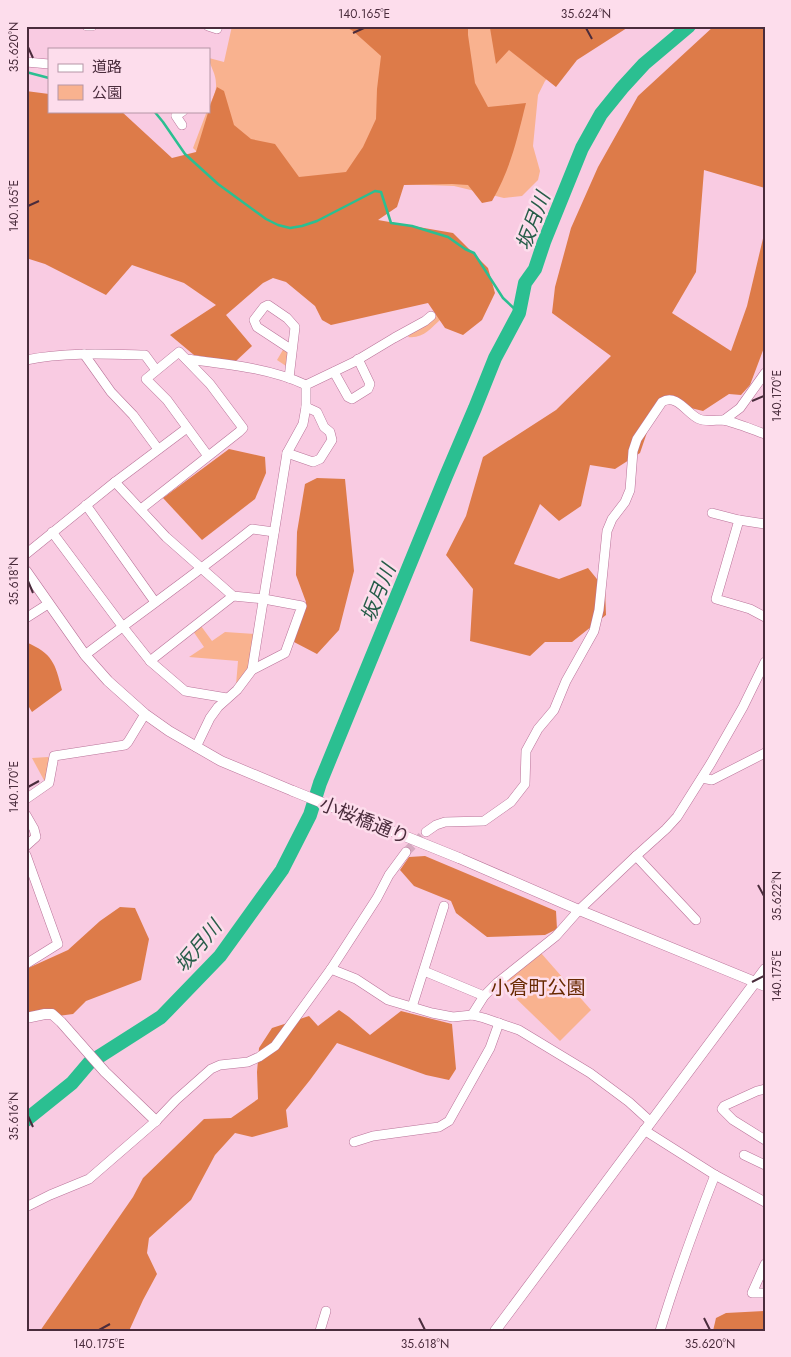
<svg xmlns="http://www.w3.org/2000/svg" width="791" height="1357" viewBox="0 0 791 1357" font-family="Jost,'Noto Sans JP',sans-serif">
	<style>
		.green { fill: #f9b28f }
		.forest { fill: #dd7b49 }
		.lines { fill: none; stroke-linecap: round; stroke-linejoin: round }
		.stream { stroke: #2bbf91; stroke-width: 2.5 }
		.river { stroke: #2bbf91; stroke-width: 14 }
		.minor-tunnel { stroke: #d6abc1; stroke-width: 9; stroke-dasharray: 9 4.5; stroke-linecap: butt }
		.minor-casing { stroke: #b97399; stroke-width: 10 }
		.tertiary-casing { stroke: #b97399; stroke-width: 11 }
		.minor { stroke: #fff; stroke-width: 9 }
		.tertiary { stroke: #fff; stroke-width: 10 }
		.tertiary-bridge-casing { stroke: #b97399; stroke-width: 11; stroke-linecap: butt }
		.tertiary-bridge { stroke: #fff; stroke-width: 10 }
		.ticks { fill: none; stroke: #4a2c3c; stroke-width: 2 }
		.labels { text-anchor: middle; stroke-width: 5; stroke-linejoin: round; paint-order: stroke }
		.street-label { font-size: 19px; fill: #4a2c3c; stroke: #fdddec }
		.park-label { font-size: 19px; fill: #672901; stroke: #fdddec }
		.water-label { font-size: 20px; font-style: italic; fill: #275d49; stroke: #fdddec }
		.neatline { fill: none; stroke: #4a2c3c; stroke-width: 2 }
		.ticks-label { font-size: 12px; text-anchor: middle; fill: #4a2c3c }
	</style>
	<rect width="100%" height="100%" fill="#f9cbe2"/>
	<g class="green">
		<path d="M232 26H599L581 42 545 81 538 95 533 146 540 171 538 180 522 196 504 198 454 186 400 184 240 194 193 148 207 111H209C209 102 217 94 216 84 216 73 210 67 209 58L224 62Z"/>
		<path d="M437 313 441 319C431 328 423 339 408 337L413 331 428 323Z"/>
		<polygon points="284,348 290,353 289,368 277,360"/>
		<polygon points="201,626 212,641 225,632 255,634 250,666 236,685 238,661 189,657 204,647 193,631"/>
		<polygon points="48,757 50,760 45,782 32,758"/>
		<polygon points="541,953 591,1010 560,1041 501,984"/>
	</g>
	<g class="forest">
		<path d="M344 26H468V35L475 83 488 107 526 103C517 139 511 168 492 201L482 203 468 185 452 184 404 185 397 207 378 220 453 233 488 268 495 293 482 320 463 335 445 328 428 303 331 325 322 320 315 306 286 282 273 278 263 283 226 315 252 346 235 362 194 355 170 335 216 305 184 283 132 265 106 295 45 264 26 258V91L49 94V111H121L172 158 196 152 211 103 217 87 224 91 234 125 251 139 275 144 299 177 346 172 363 147 376 119 377 89 381 56 353 31Z"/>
		<polygon points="494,26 630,26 577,60 556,87 509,50 496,64 490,28"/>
		<polygon points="714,26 765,26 765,188 704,170 696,272 672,313 731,351 747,306 765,230 765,345 750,385 741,395 729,394 703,411 658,400 640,453 615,469 590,465 581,506 559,521 540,504 514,564 559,579 588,568 605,589 606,615 572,642 545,642 530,656 470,641 473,589 446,555 466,516 483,457 556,410 611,356 552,313 555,287 571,228 598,167 638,96"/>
		<polygon points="229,449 265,457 266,473 255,499 202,540 163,498"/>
		<polygon points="317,478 345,479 354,571 339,630 317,654 294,642 306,602 296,575 297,532 305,484"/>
		<path d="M26 642C53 654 55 663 62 690L32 712 26 702Z"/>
		<polygon points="425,856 556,911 557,929 545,935 487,937 456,913 451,901 414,886 400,870 409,857"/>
		<polygon points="120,907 135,908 149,939 141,980 86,1001 73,1014 58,1016 26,1014 26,969 68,950 100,921"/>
		<polygon points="339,1010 349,1017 370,1035 401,1011 452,1024 456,1069 449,1080 426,1075 337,1043 310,1080 286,1110 288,1127 252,1137 235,1133 215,1155 191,1200 149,1238 147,1253 157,1274 143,1300 129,1331 40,1331 133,1197 143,1178 204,1119 231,1118 258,1099 257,1072 259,1048 272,1028 309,1016 318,1026"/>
		<polygon points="765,1311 765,1331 713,1331 716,1318 726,1313"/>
	</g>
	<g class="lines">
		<g class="stream">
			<polyline points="26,72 49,78"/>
			<polyline points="154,111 163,122 185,154 218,184 266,219 278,225 290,228 302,226 317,221 375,191 381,192 391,223 412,226 448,237 465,249 474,253 503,298 519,313"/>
		</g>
		<polyline class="river" points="26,1120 72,1083 89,1063 161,1017 220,956 282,870 310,815 320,783 446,476 475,408 495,358 519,313 525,283 535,269 544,242 582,148 601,114 622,88 644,64 689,26"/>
		<polyline class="minor-tunnel" points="406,852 426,832"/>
		<g class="minor-casing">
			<g id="minor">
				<polyline points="87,26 92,26"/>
				<polyline points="208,26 217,29 218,26"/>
				<polyline points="26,62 49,64"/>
				<polyline points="182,125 176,116 183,111"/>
				<polyline points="84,354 111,392 133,415 158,449"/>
				<path d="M186 359C226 364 270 368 306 385"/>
				<path d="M26 360C65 352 106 354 145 355L156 370"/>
				<polyline points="334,372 348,397 352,399 368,389 370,384 358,359"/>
				<polyline points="289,378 295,327 287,318 268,305 264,307 254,320 257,327 292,350"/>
				<polyline points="724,420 740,408 765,373"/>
				<polyline points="287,453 313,462 320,459 332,440 330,432 324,427 317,412 306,407"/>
				<polyline points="115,482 166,537 233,596 264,599 302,606 285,653 252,670"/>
				<polyline points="86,505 155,602"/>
				<polyline points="141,509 239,432 243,428 210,384 179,352 146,379 167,400 208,456"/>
				<polyline points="712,513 739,520 765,524"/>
				<polyline points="739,520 716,599 750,609 765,617"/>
				<polyline points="52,532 123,627 150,661 185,691 227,698"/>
				<polyline points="26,554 115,482 187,428"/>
				<polyline points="26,618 48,604"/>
				<path d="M85 655C140 613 197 573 252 529L274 532"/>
				<polyline points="150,661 233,596"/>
				<polyline points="196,747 210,718 218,707 237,690 252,670 287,453 303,424 306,407 306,385 354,362 394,338 425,321 431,316"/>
				<polyline points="702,778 712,780 765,753"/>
				<polyline points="26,799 49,783 54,756 125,745 128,742 145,714"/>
				<polyline points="26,815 34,829 36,837 26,846"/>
				<path d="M426 832 436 825 445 822 484 821 511 802 525 784 526 751 538 729 554 710 566 681 594 631 599 610 607 531 612 519 625 502 630 490 633 451 637 439 662 402C677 393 687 414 699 419 706 422 715 420 723 420 735 422 753 430 765 434"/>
				<polyline points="26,855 58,944 26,964"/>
				<polyline points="636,856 696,920"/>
				<polyline points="331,969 356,979 388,1000 432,1013 453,1017 472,1015 484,1018 519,1030 590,1073 629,1102 651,1122"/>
				<polyline points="424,971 484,996"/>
				<polyline points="412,1007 444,906"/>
				<polyline points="472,1015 484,996 497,983 556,936 579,910 636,856 666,829 677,817 711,763 743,707 765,662"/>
				<polyline points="765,1089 757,1091 724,1106 722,1109 733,1120 765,1140"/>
				<polyline points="644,1130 715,1175 765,1202"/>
				<polyline points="354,1142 373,1136 439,1127 449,1121 490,1048 499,1023"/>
				<polyline points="744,1155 765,1165"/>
				<polyline points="26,1207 50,1195 89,1179 156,1121 176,1100 211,1069 220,1065 248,1062 259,1057 275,1046 331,969 377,898 389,875 406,852"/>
				<polyline points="765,1264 752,1293 765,1293"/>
				<polyline points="320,1331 326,1311"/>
				<path d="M660 1331C676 1278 695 1226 715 1175"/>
			</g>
		</g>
		<g class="tertiary-casing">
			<g id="tertiary">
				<polyline points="26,571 85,655 108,681 145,714 169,731 221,761 293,791"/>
				<polyline points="459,858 579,910 765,986"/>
				<polyline points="26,1018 45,1014 52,1014 61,1022 105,1072 156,1121"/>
				<polyline points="495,1331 765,969"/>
			</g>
		</g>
		<use href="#minor" class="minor"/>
		<use href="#tertiary" class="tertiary"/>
		<g class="tertiary-bridge-casing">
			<polyline id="tertiary-bridge" points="293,791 459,858"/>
		</g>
		<use href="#tertiary-bridge" class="tertiary-bridge"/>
	</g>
	<path class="ticks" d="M586 28 592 39M353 33 364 28M28 47 33 58M28 206 39 201M752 401 764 396M28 581 33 593M28 787 39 781M758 885 764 896M752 982 764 976M28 1116 33 1127M419 1318 425 1330M704 1318 710 1330M99 1330 110 1324"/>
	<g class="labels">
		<g class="street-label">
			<text transform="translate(365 820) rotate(22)" y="7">小桜橋通り</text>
		</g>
		<g class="park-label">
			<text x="538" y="994">小倉町公園</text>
		</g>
		<g class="water-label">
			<text transform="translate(533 221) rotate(-69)" y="7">坂月川</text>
			<text transform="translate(378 593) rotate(-68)" y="7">坂月川</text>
			<text transform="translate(198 946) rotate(-50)" y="7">坂月川</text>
		</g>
	</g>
	<rect width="791" height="1357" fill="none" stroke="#fdddec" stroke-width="55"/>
	<rect x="48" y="48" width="162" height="65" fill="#fdddec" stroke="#b596a6"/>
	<rect x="58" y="64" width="25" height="8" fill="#ffffff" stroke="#b596a6"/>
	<text x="92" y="72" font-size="15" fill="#4a2c3c">道路</text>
	<rect x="58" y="85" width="25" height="15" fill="#f9b28f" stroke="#b596a6"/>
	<text x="92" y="98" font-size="15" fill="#4a2c3c">公園</text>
	<rect x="28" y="28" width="736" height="1302" class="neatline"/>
	<g class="ticks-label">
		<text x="364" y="18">140.165°E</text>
		<text x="586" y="18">35.624°N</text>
		<text transform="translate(14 47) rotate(-90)" y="4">35.620°N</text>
		<text transform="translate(14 206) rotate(-90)" y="4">140.165°E</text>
		<text transform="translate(777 396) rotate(-90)" y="4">140.170°E</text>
		<text transform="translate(14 581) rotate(-90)" y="4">35.618°N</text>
		<text transform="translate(14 787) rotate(-90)" y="4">140.170°E</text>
		<text transform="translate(777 896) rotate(-90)" y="4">35.622°N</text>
		<text transform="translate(777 976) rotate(-90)" y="4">140.175°E</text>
		<text transform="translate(14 1116) rotate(-90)" y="4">35.616°N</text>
		<text x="99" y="1348">140.175°E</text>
		<text x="425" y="1348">35.618°N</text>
		<text x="710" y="1348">35.620°N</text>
	</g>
</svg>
